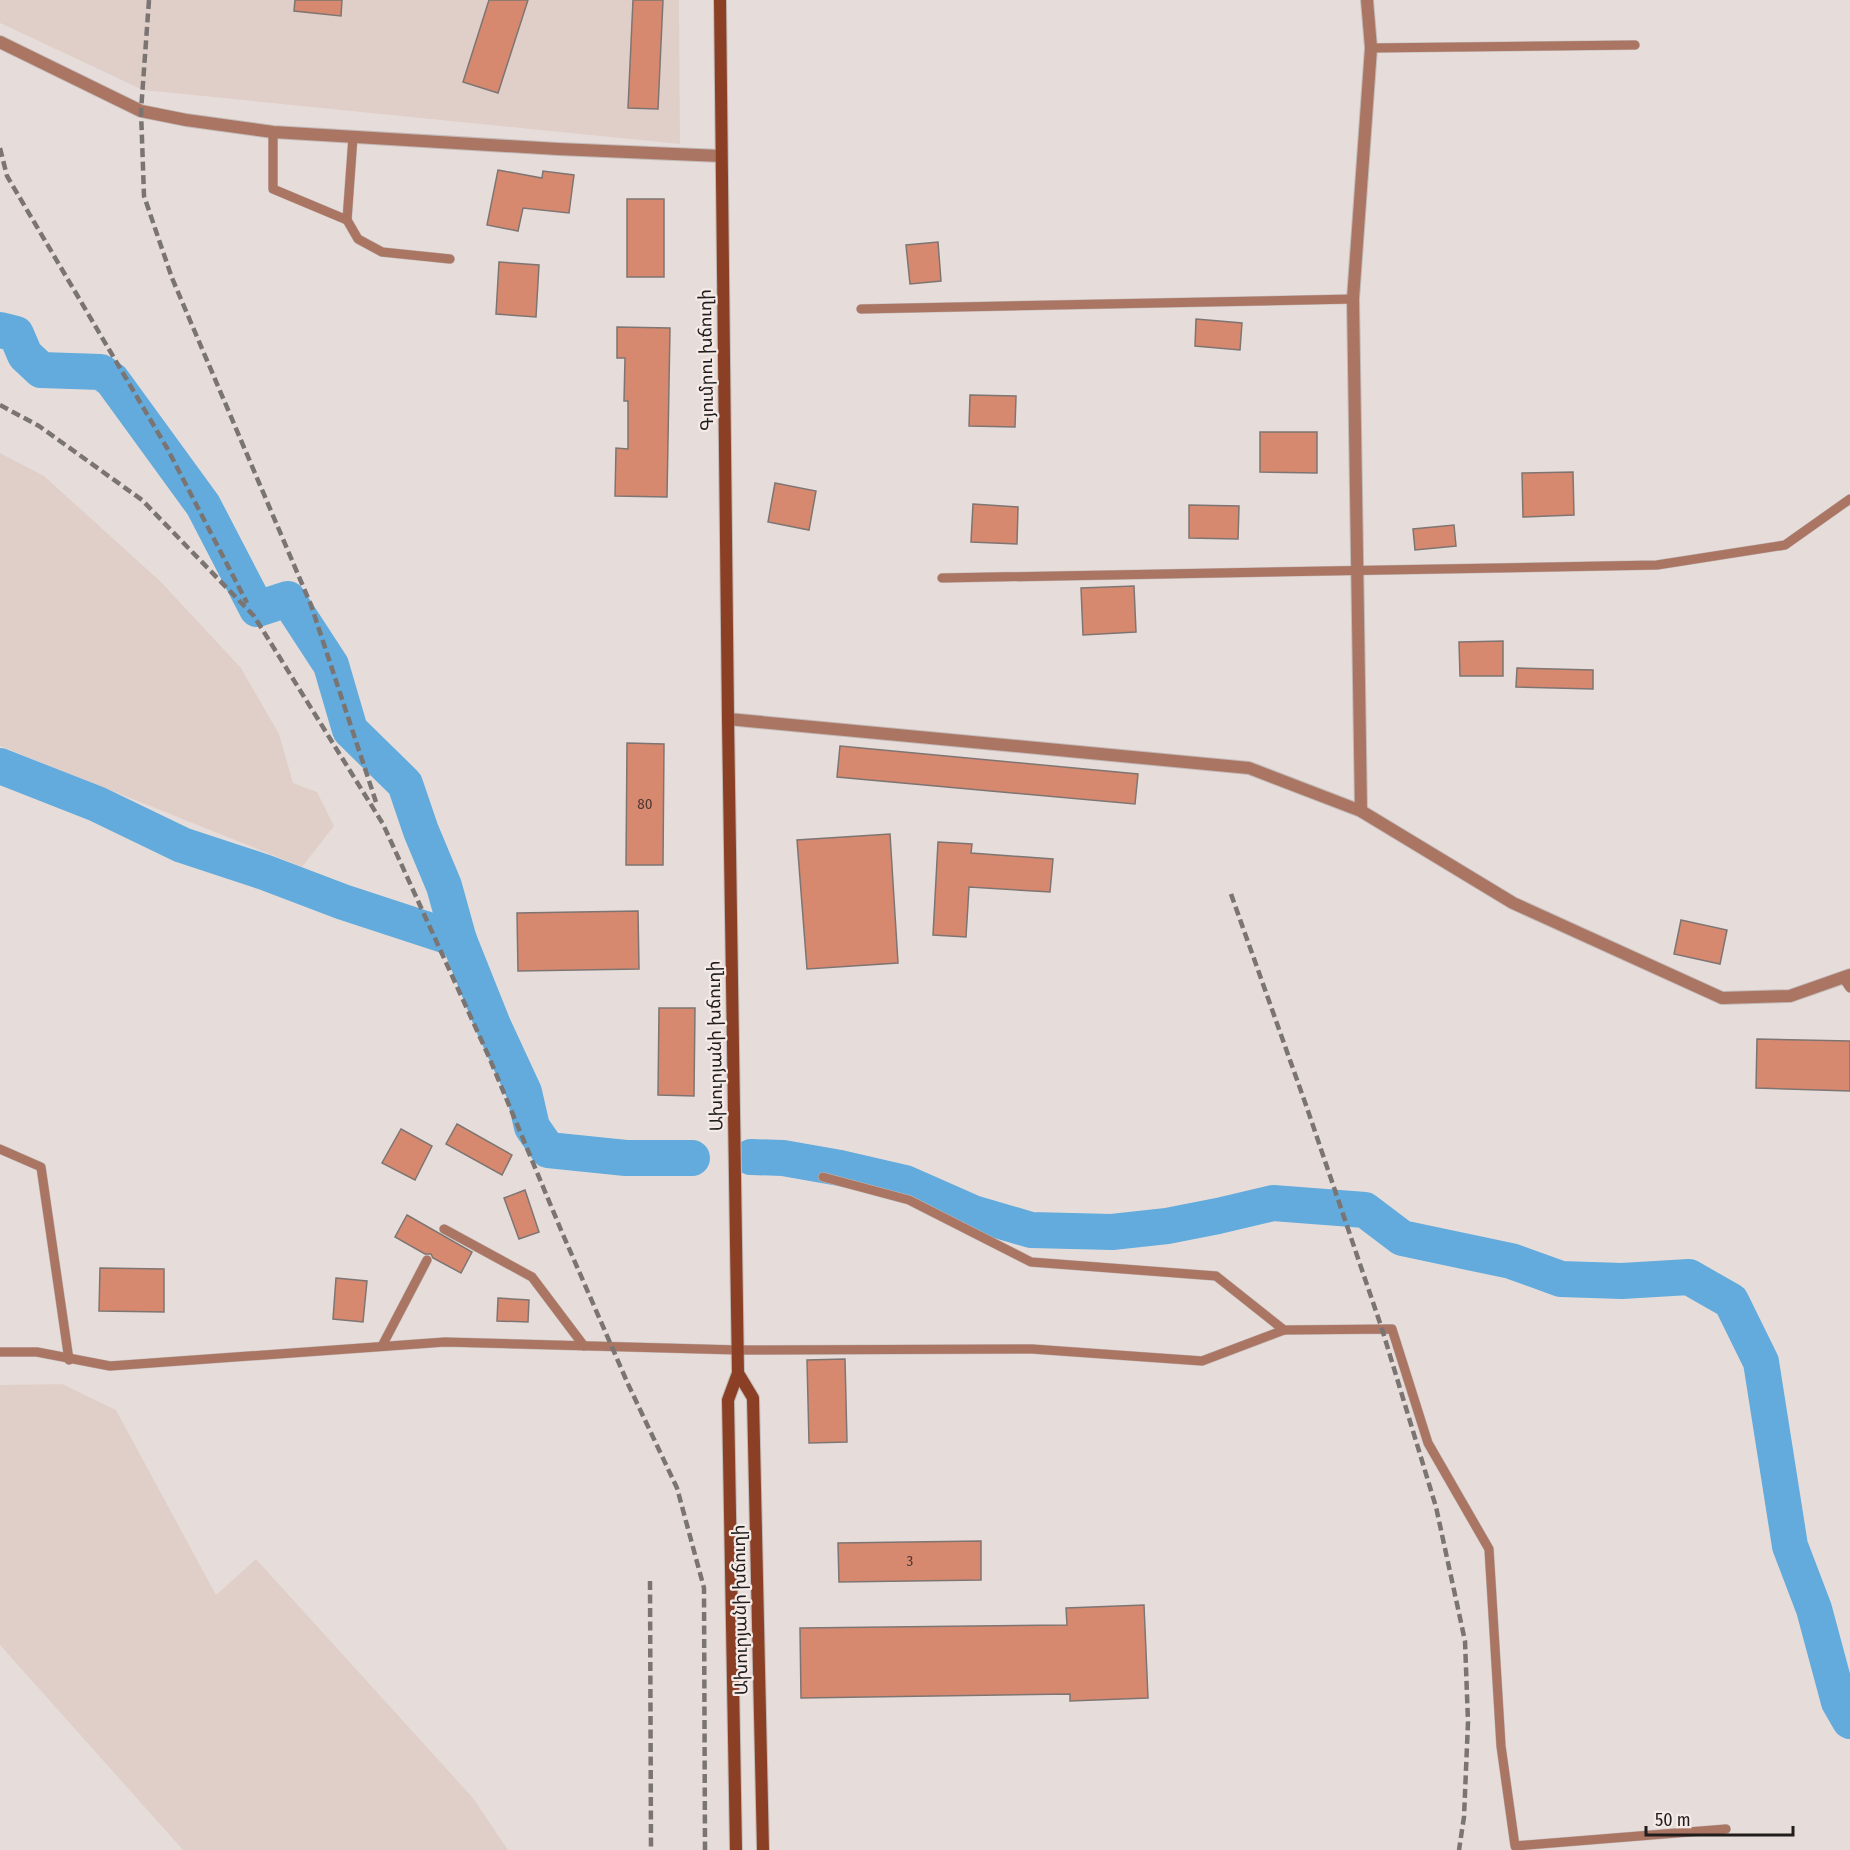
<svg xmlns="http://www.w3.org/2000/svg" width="1850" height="1850" viewBox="0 0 1850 1850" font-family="'Fira Sans Condensed','Noto Sans Armenian',sans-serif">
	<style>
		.built { fill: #e0cfc9 }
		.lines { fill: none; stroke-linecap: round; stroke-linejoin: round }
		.river { stroke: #62abdc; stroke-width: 36 }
		.building { fill: #d7896f; stroke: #7e7573; stroke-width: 1.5 }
		.service-casing { stroke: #c2bab8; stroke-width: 10 }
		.minor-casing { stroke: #c2bab8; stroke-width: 14 }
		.secondary-casing { stroke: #c2bab8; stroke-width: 14 }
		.service { stroke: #ab7563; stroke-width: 9 }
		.minor { stroke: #ab7563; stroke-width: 12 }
		.secondary { stroke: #8b4025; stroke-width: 12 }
		.rail { stroke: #7a7472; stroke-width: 4.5; stroke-dasharray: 9 4.5; stroke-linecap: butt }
		.labels { text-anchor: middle; stroke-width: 4.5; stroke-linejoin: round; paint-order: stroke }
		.number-label { font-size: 15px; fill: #4e3831 }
		.street-label { font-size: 18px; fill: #201d1c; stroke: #f4eae7 }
	</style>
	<rect width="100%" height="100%" fill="#e6ddda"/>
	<g class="built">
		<polygon points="0,0 679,0 680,144 143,90 0,23"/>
		<polygon points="0,453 44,476 161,582 241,668 279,734 293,783 317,792 334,826 302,867 0,746"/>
		<polygon points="62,1384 116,1410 216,1595 256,1559 473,1798 508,1850 183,1850 0,1645 0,1385"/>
	</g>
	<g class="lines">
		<g class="river">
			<polyline points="0,330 16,334 25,355 41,370 101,372 112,380 203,505 257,609 288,599 331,665 350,730 405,784 421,831 444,886 459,940 493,1025 524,1092 532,1127 548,1150 626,1158 692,1158"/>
			<polyline points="0,766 97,804 182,845 264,872 343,902 459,940"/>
			<polyline points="751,1157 783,1158 840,1168 905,1183 973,1213 1031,1230 1112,1232 1167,1226 1218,1216 1273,1203 1365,1210 1402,1238 1511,1261 1561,1279 1622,1281 1689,1277 1731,1301 1761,1362 1790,1546 1814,1609 1839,1702 1850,1721"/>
		</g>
	</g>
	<g class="building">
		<polygon points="295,0 342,0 341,16 294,11"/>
		<polygon points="489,0 528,0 498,93 463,82"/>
		<polygon points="633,0 663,0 658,109 628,108"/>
		<polygon points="498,170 542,178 543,171 574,175 569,213 523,208 518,231 487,225"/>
		<rect x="627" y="199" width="37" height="78"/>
		<polygon points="938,242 941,281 910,284 906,245"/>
		<polygon points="499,262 539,265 536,317 496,314"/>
		<polygon points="1196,319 1242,323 1240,350 1195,346"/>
		<polygon points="617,327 670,328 667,497 615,496 616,448 628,449 628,401 624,401 625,358 617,358"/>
		<polygon points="970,395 1016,396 1015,427 969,426"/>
		<polygon points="1260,432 1317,432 1317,473 1260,472"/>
		<polygon points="1573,472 1574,515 1523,517 1522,473"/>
		<polygon points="775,483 816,491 809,530 768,522"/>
		<polygon points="973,504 1018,507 1017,544 971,542"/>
		<polygon points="1189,505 1239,506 1238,539 1189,538"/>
		<polygon points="1454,525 1456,546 1415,550 1413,529"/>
		<polygon points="1134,586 1136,632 1083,635 1081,588"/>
		<polygon points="1503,641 1503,676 1460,676 1459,642"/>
		<polygon points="1517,668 1593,670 1593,689 1516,687"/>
		<polygon points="627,743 664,744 663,865 626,865"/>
		<polygon points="840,746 1138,774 1135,804 837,777"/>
		<polygon points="890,834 898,963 807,969 797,840"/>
		<polygon points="938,842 972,844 971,853 1053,859 1050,892 969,887 966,937 933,935"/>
		<polygon points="638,911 639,969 518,971 517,913"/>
		<polygon points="1681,920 1727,930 1720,964 1674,954"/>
		<polygon points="659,1008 695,1008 694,1096 658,1095"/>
		<polygon points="1757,1039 1850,1041 1850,1091 1756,1088"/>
		<polygon points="457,1124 512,1155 502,1175 446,1144"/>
		<polygon points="401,1129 432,1146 415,1180 382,1163"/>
		<polygon points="525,1190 539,1232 519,1239 504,1198"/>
		<polygon points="407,1215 472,1252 461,1273 433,1258 431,1254 425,1254 395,1237"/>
		<polygon points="100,1268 164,1269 164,1312 99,1311"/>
		<polygon points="336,1278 367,1281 363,1322 333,1319"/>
		<polygon points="498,1298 529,1300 528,1322 497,1321"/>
		<polygon points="845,1359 847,1442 809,1443 807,1360"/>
		<polygon points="981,1541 981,1580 839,1582 838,1543"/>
		<polygon points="1144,1605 1148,1698 1070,1701 1070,1694 801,1698 800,1628 1067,1625 1066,1608"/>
	</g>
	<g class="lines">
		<g class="service-casing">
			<g id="service">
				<polyline points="1371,48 1635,45"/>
				<polyline points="273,132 273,189 347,220 353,137"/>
				<polyline points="347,220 358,239 382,252 450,259"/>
				<polyline points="861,309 1353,299"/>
				<polyline points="942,578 1657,565 1785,545 1850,499"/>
				<polyline points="1843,978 1850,988"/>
				<polyline points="0,1149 41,1167 69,1360"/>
				<polyline points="823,1177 909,1200 1031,1262 1216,1276 1284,1330"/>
				<polyline points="444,1229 532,1277 584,1346"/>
				<polyline points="382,1346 427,1260"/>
				<polyline points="0,1352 37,1352 110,1366 445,1342 738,1350 1032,1349 1202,1361 1284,1330 1392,1329 1428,1443 1489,1549 1501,1746 1515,1846 1726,1829"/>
			</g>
		</g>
		<g class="minor-casing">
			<g id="minor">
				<polyline points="0,42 141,111 186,120 273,132 558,149 721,156"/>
				<polyline points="728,719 1249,768 1361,811 1513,903 1722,998 1790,996 1850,975"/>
				<polyline points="1361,811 1353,299 1371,48 1367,0"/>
			</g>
		</g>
		<g class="secondary-casing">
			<g id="secondary">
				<polyline points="720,0 728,719 738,1373 728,1400 736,1850"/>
				<polyline points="738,1373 753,1398 763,1850"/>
			</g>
		</g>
		<use href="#service" class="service"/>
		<use href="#minor" class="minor"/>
		<use href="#secondary" class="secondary"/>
		<g class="rail">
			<polyline points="149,0 141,111 144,196 172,278 311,605 376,802"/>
			<polyline points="0,148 7,176 167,448 247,603"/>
			<polyline points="0,405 39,426 142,500 254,616 383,824 489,1057 561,1230 628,1384 677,1488 704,1588 705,1850"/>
			<polyline points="1231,894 1307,1108 1382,1329 1436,1507 1465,1641 1468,1722 1464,1817 1459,1850"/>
			<polyline points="650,1581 651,1850"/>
		</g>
	</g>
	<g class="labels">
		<g class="number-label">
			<text x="645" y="809">80</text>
			<text x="910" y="1566">3</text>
		</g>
		<g class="street-label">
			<text transform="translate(706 360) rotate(-91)" y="6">Գյումրու խճուղի</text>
			<text transform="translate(715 1046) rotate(-91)" y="6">Ախուրյանի խճուղի</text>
			<text transform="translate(740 1610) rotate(-91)" y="6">Ախուրյանի խճուղի</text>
		</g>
	</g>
	<path d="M1646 1826v9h147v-9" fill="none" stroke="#201d1c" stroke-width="3"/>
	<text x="1655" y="1826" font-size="18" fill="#201d1c" stroke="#f4eae7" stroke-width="4.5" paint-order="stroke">50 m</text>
</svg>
